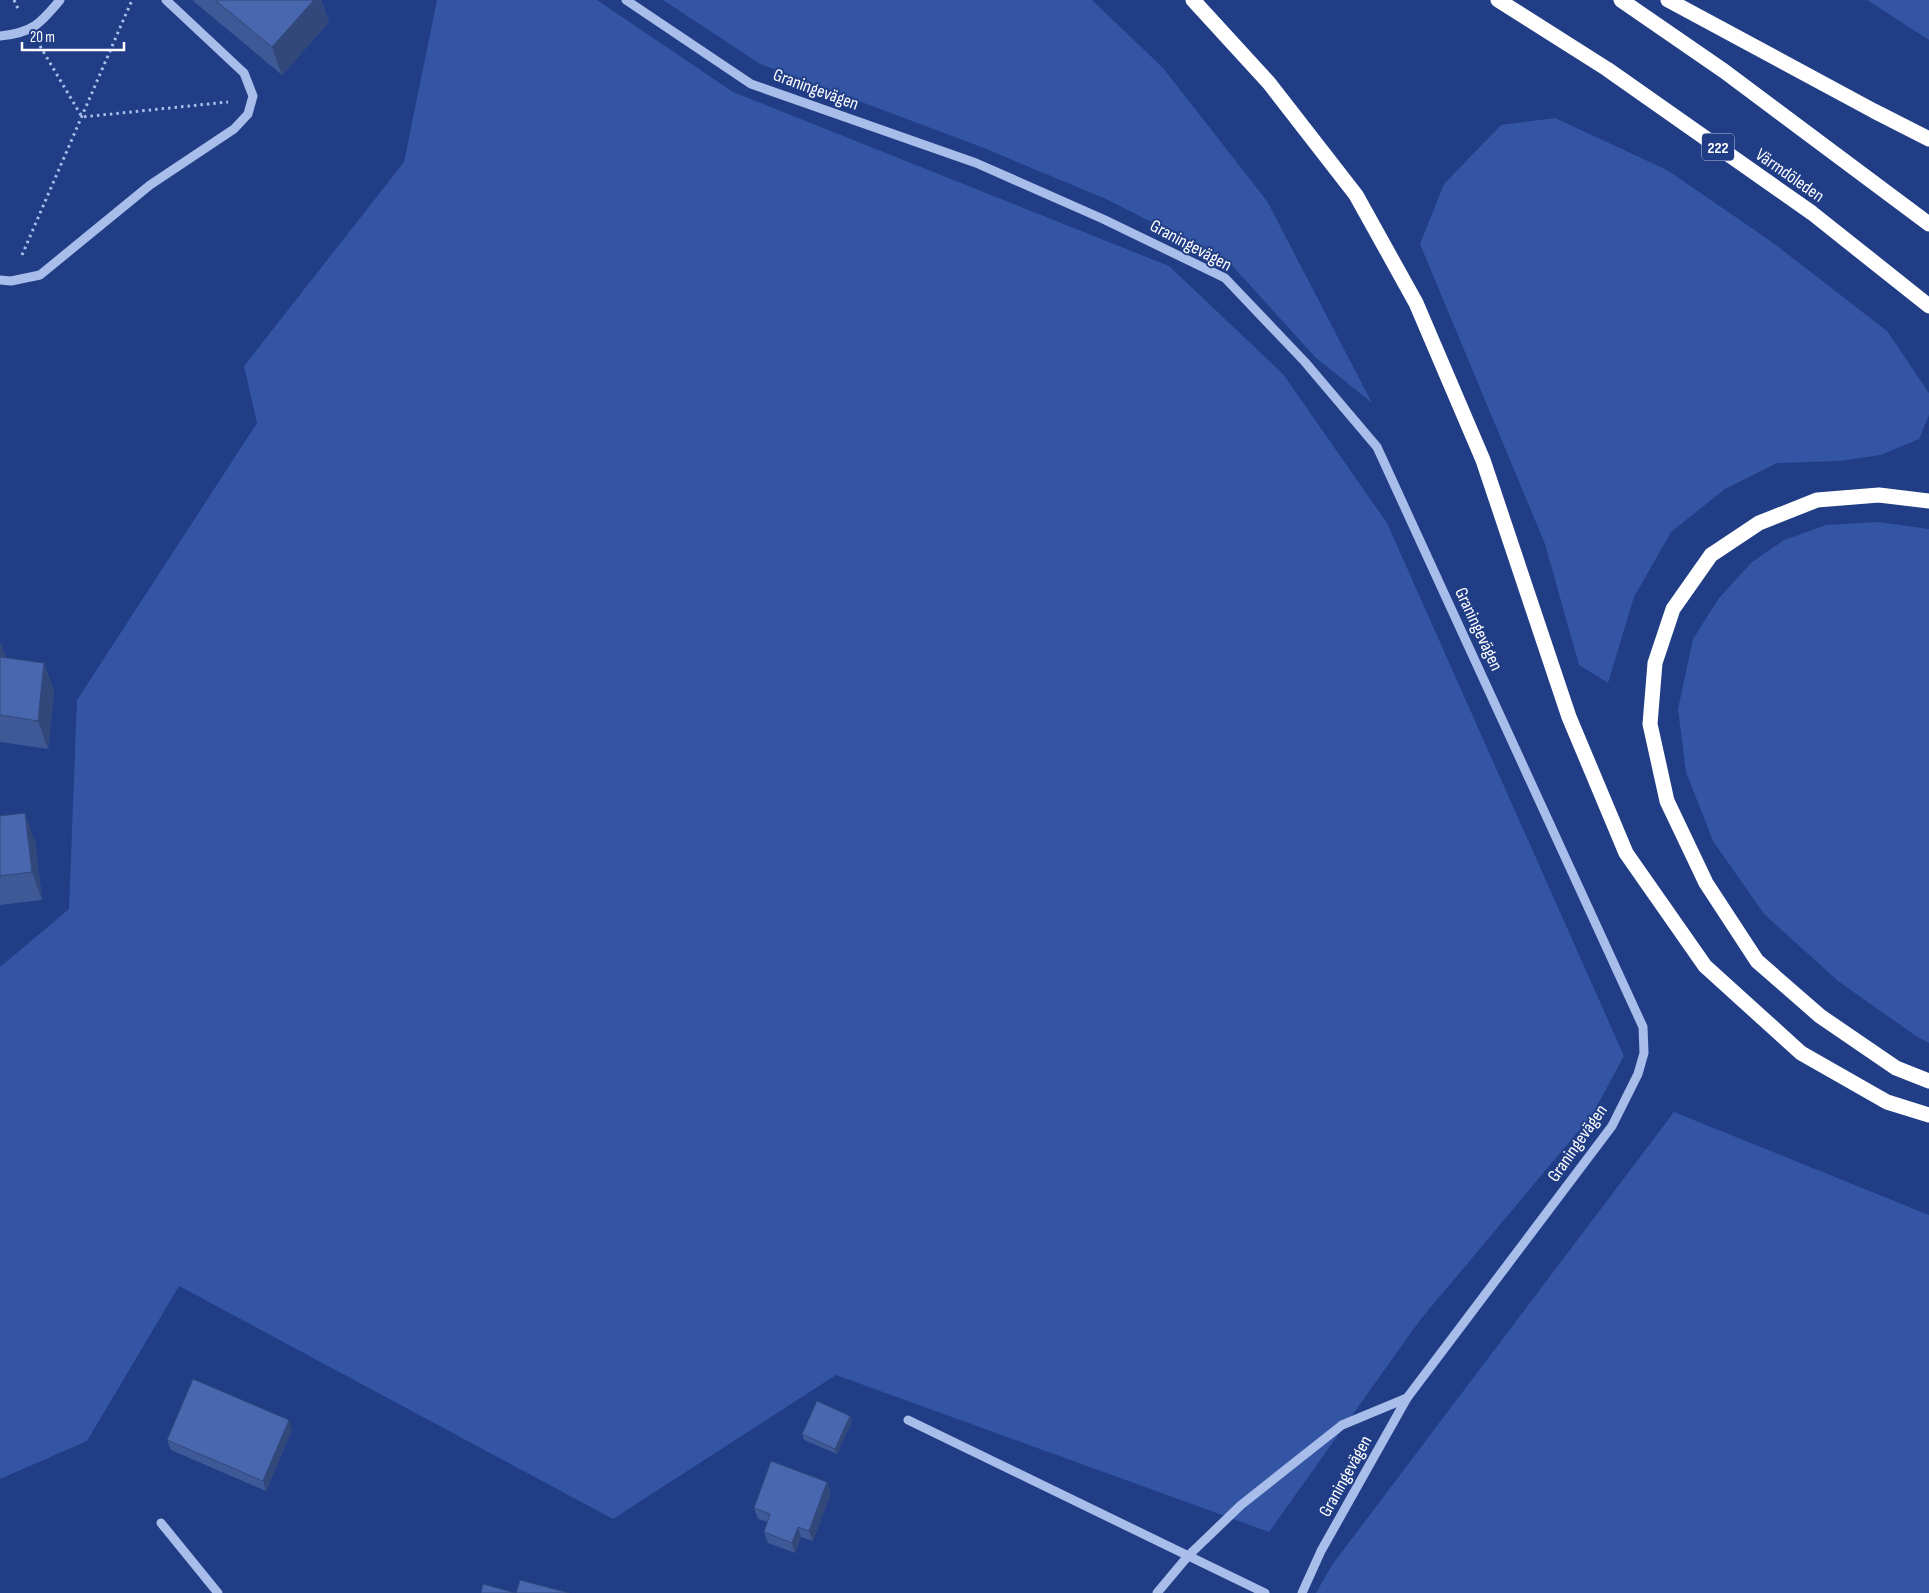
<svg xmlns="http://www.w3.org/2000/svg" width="1929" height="1593" viewBox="0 0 1929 1593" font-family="'Sofia Sans Condensed',sans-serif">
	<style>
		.green { fill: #3355a3 }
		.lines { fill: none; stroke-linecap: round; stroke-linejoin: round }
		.path { stroke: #a9bdea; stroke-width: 3; stroke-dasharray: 2.5 4; stroke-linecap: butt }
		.minor { stroke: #a9bdea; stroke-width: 9 }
		.highway { stroke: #fff; stroke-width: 15 }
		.wall { fill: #3e5996 }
		.shaded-wall { fill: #32487a }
		.building { fill: #4867ae; stroke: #32487a }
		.labels { text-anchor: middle; stroke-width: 4; stroke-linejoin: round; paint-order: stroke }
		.shield { fill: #203d86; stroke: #bcc5db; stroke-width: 1 }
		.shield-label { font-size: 16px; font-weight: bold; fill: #fff }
		.street-label { font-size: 18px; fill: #fff; stroke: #203d86 }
	</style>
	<rect width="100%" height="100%" fill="#203d86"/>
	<g class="green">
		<polygon points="437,0 597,0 733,92 1169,266 1283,374 1387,523 1624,1056 1592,1115 1420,1320 1269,1532 836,1375 613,1519 179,1286 87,1441 0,1479 0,967 69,909 77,700 257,423 244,366 404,162"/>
		<polygon points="663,0 1092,0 1163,68 1267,201 1372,403 1315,357 1228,261 1106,199 984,148 760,64"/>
		<polygon points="1867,0 1929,0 1929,40"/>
		<polygon points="1555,118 1667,170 1772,242 1887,331 1929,393 1929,415 1919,439 1881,455 1839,461 1777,463 1725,489 1671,532 1634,597 1608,683 1579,665 1545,544 1420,244 1444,184 1501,125"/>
		<polygon points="1878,522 1929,529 1929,1043 1916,1036 1838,981 1764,914 1713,841 1686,772 1678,709 1693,639 1719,598 1752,562 1784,540 1826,525"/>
		<polygon points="1674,1112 1929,1215 1929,1593 1316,1593 1332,1565"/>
	</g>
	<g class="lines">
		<g class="path">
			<polyline points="14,0 19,11"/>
			<polyline points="40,46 82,117 228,102"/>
			<polyline points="22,255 132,0"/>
		</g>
		<g class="minor">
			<polyline points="626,0 751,84 976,163 1103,219 1225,278 1305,362 1377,447 1643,1027 1644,1053 1638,1074 1612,1126 1407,1398 1321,1551 1302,1593"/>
			<path d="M0 36C32 33 40 24 60 0"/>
			<polyline points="0,280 11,281 40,275 150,185 234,129 248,114 253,96 244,73 166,0"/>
			<polyline points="908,1420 1265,1593"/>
			<polyline points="161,1523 218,1593"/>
			<polyline points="1157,1593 1188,1556 1241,1505 1342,1425 1407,1398"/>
		</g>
		<g class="highway">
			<polyline points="1193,0 1269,83 1356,195 1416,303 1483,460 1569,717 1626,853 1705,966 1801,1053 1887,1102 1929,1115"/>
			<polyline points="1498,0 1607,69 1812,213 1929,306"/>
			<polyline points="1621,0 1724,71 1929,224"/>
			<polyline points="1668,0 1874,111 1929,139"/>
			<polyline points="1929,501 1879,495 1817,500 1759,523 1711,555 1673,609 1655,663 1650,724 1667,801 1706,883 1757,961 1820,1016 1896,1068 1929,1081"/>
		</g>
	</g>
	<g class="wall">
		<polygon points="192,0 321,0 329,22 282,75"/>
		<polygon points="0,644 1,644 6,658 44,663 54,691 48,749 0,742"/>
		<polygon points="0,816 35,841 42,900 0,905"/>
		<polygon points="850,1416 852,1421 837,1454 804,1440 802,1434"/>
		<polygon points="292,1430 266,1491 171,1450 167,1440"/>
		<polygon points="827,1482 831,1493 813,1541 801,1537 795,1553 768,1543 764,1532 768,1522 758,1519 754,1508"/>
	</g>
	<g class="shaded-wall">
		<polygon points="314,0 321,0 329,22 282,75 272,47"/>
		<polygon points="1,644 12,672 0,657"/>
		<polygon points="44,663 54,691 48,749 38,721"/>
		<polygon points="25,813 35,841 42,900 32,872"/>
		<polygon points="850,1416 852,1421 837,1454 835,1449"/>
		<polygon points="289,1420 292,1430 266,1491 263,1481"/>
		<polygon points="827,1482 831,1493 813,1541 809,1531"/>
		<polygon points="798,1527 801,1537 795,1553 792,1543"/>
	</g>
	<g class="building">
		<polygon points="215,0 314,0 272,47"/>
		<polygon points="0,644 1,644 0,657 44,663 38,721 0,715"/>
		<polygon points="25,813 32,872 0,876 0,816"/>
		<polygon points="193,1379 289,1420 263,1481 167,1440"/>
		<polygon points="817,1401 850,1416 835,1449 802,1434"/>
		<polygon points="771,1461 827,1482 809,1531 798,1527 792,1543 764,1532 770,1514 754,1508"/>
		<polygon points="520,1580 569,1593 516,1593"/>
		<polygon points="483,1584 515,1593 481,1593"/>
	</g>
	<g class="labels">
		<rect class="shield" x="1702" y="133.5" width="32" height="27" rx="4"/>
		<g class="shield-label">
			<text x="1718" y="153">222</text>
		</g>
		<g class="street-label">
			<text transform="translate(816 89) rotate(20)" y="6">Graningevägen</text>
			<text transform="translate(1790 175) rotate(35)" y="6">Värmdöleden</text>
			<text transform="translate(1191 245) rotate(28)" y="6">Graningevägen</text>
			<text transform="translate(1479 629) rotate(65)" y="6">Graningevägen</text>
			<text transform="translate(1577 1143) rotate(-55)" y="6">Graningevägen</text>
			<text transform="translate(1345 1476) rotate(-61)" y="6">Graningevägen</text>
		</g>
	</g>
	<path d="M22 42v8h102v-8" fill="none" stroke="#ffffff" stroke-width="2.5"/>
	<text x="30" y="42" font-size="15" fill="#ffffff" stroke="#203d86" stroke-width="4" paint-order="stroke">20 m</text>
</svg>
